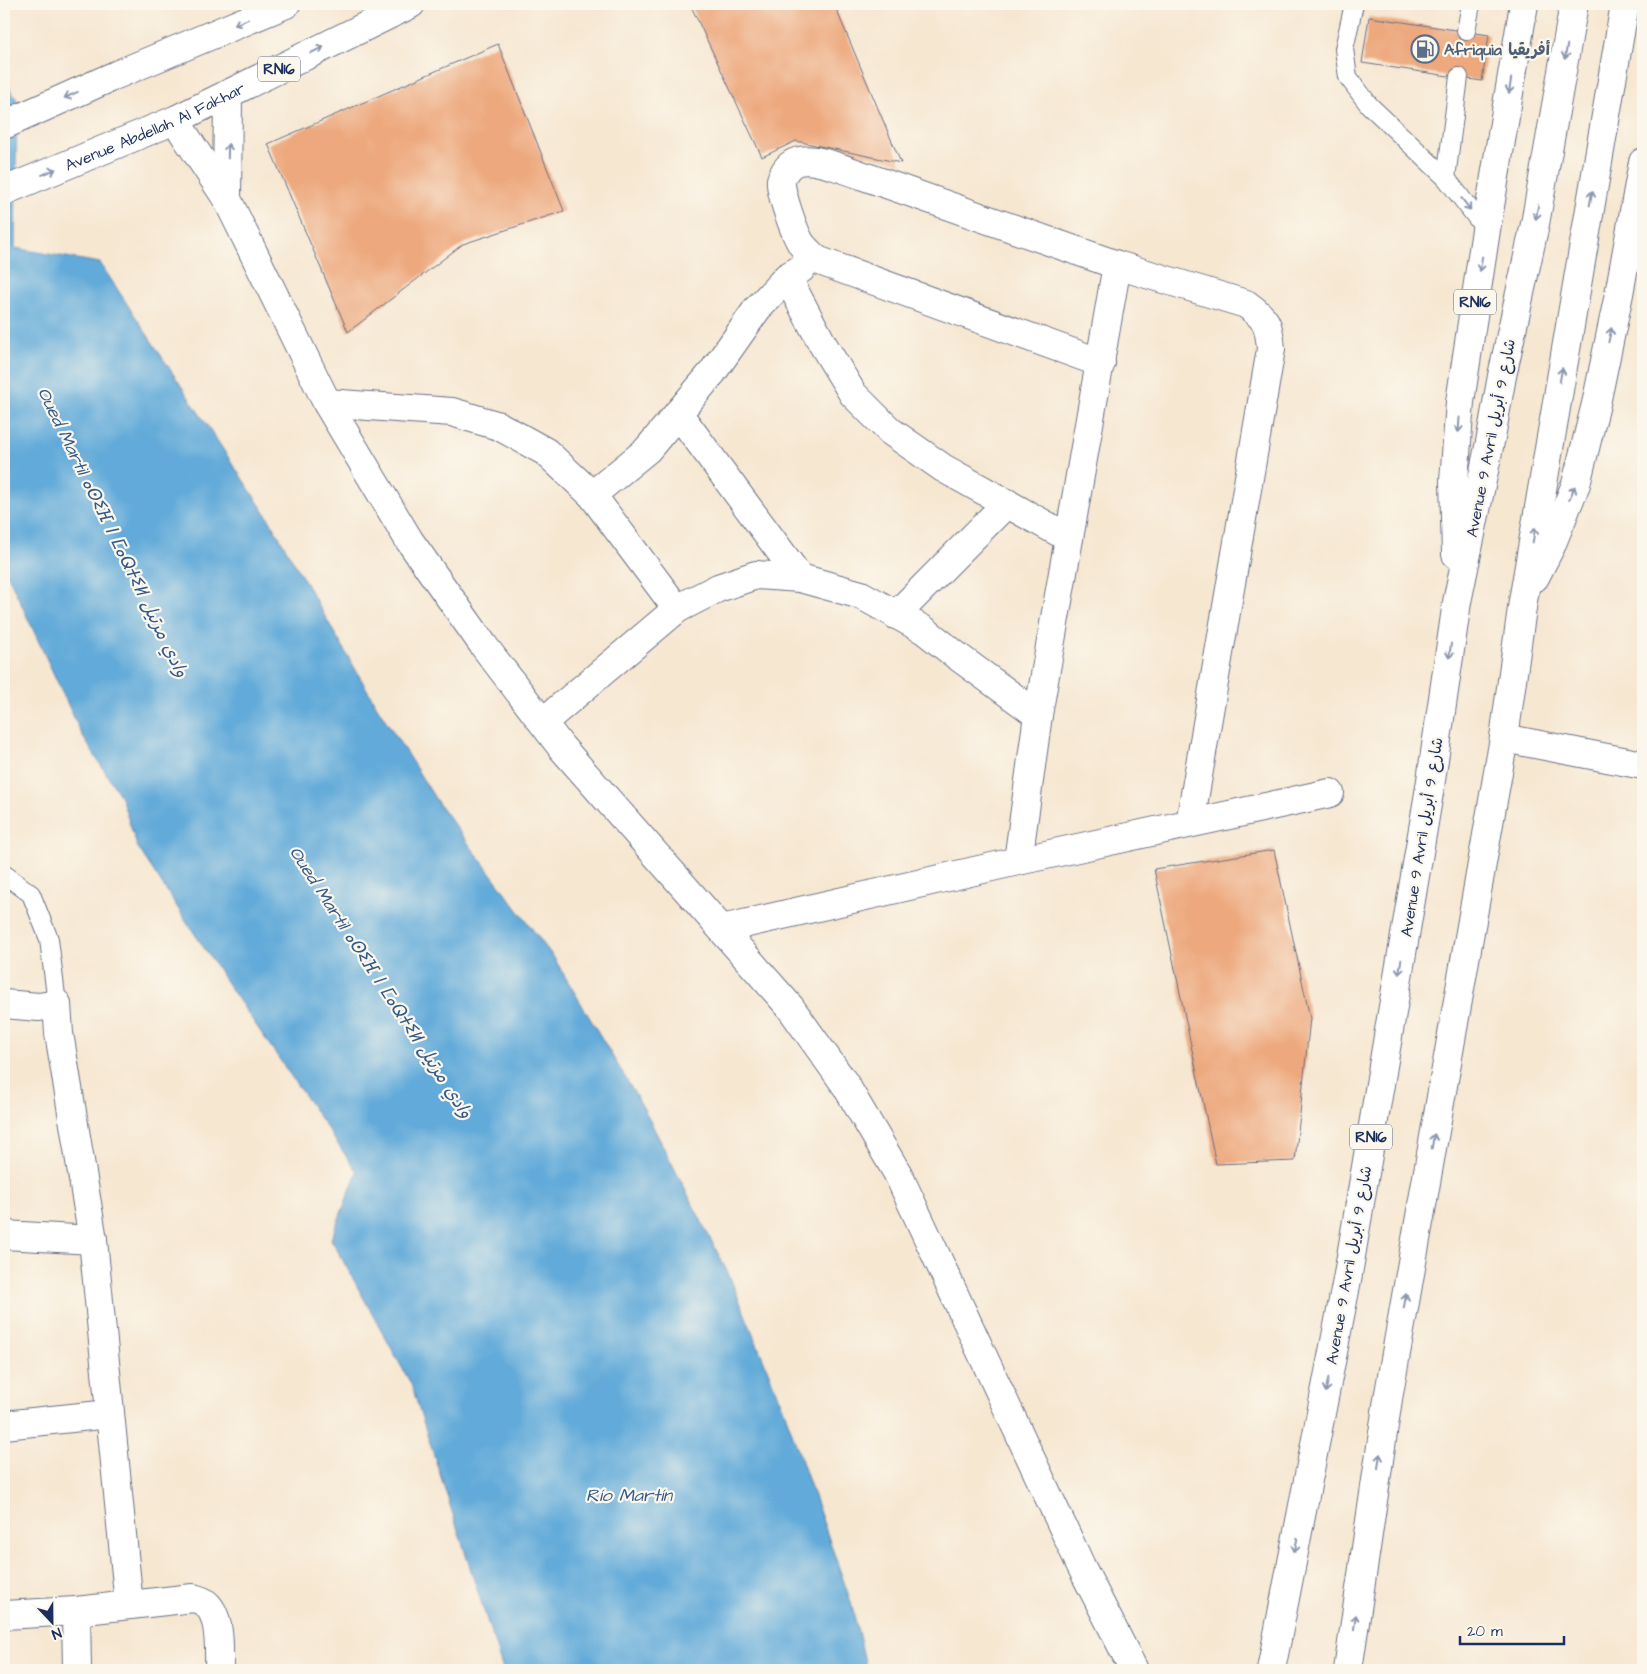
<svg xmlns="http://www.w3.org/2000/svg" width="1647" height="1674" viewBox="0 0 1647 1674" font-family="'Architects Daughter','Playpen Sans Arabic','Noto Sans Tifinagh',sans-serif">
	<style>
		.water { fill: #62aad9; stroke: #3e6c9c }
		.building { fill: #eda87d }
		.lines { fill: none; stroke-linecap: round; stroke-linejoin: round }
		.service-casing { stroke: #686f86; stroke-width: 20 }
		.minor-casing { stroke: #686f86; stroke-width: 30 }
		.primary-casing { stroke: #686f86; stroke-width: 30 }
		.trunk-casing { stroke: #686f86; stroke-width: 30 }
		.service { stroke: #fff; stroke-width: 18 }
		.minor { stroke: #fff; stroke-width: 28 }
		.primary { stroke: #fff; stroke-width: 28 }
		.trunk { stroke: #fff; stroke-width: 28 }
		.oneway { stroke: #8d97ae }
		.labels { text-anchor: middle; stroke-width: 4.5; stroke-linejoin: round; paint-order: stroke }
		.shield { fill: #fbf7ec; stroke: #5e6b89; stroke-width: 1 }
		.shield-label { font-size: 15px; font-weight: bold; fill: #1b2f5e }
		.service-label { font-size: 16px; font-weight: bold; fill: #4e5e75; stroke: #fbf7ec; text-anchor: start }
		.street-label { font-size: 16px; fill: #1b2f5e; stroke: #fbf7ec }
		.water-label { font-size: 18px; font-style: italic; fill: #345a89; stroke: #fbf7ec }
	</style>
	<rect width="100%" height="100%" fill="#fbf7ec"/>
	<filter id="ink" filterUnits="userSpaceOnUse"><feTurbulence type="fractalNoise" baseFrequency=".02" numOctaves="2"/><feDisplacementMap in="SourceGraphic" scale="10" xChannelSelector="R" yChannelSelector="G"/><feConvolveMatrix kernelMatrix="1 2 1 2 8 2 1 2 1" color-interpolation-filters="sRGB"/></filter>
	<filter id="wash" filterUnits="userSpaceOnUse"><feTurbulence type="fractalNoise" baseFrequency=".0096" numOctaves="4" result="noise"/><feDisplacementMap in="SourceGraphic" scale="20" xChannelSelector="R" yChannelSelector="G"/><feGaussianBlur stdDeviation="1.12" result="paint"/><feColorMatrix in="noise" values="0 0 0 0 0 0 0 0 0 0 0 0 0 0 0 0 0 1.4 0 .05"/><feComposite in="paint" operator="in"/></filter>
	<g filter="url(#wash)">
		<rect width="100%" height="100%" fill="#f6e7d1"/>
		<polygon class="water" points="4,80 17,100 15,248 100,263 269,519 376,705 438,803 554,958 644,1109 729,1275 784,1410 851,1602 867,1670 503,1670 411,1384 331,1239 357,1172 227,983 137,846 121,797 83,737 4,567"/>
		<g id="blocks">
			<g class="building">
				<polygon points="690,4 834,4 901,163 796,141 762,157"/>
				<polygon points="1369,17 1489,35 1482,81 1362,63"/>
				<polygon points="498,44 564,211 463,244 348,332 268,144"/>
				<polygon points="1274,850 1310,1018 1295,1161 1216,1164 1154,869"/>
			</g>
		</g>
	</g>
	<g filter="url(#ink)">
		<use href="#blocks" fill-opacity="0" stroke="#686f86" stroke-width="1"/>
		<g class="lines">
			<g class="service-casing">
				<g id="service">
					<polyline points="1354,4 1344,49 1348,77 1369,105 1446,178 1486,230"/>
					<polyline points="1466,31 1471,4"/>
					<polyline points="1446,178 1459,77"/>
					<polyline points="4,874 31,894 49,939 57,1004"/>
				</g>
			</g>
			<g class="minor-casing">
				<g id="minor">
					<polyline points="175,120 227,199 327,403 409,540 484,646 562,748 790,1007 845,1084 898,1174 1081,1566 1134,1670"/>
					<polyline points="227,199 228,94"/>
					<polyline points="787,277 822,343 853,394 890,431 943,468 1069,538"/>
					<path d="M1101 363 817 260C813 256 807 251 803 246 796 238 779 190 781 180 782 175 787 167 792 164 805 155 828 164 841 168L1117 265 1246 304C1267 319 1269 324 1271 349L1190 823"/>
					<polyline points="327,403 452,412 499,426 546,452 592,495 677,609"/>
					<polyline points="678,413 800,578"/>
					<polyline points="592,495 647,450 712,373 757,309 787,277 801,269"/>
					<polyline points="896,615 1007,503"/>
					<polyline points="543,722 677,609 718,588 756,575 800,578 861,595 924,630 957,656 1038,715"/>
					<polyline points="1504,738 1643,765"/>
					<polyline points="1018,861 1038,715 1117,265"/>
					<polyline points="722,929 1018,861 1330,793"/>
					<polyline points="4,1004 39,1007 57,1004 59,1033 93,1240 129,1605"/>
					<polyline points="4,1235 93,1240"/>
					<polyline points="4,1425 110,1414"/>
					<polyline points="76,1611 77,1670"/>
					<path d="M4 1615 76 1611 193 1598C196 1599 201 1600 204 1602 222 1614 219 1652 219 1670"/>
				</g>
			</g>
			<g class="primary-casing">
				<g id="primary">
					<polyline points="4,125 116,75 286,4"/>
					<path id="s1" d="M4 191 175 120 411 4"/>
				</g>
			</g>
			<g class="trunk-casing">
				<g id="trunk">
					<polyline points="1456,554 1454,481 1460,402 1486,230 1524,4"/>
					<polyline points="1535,577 1551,546 1576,484 1596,404 1619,294 1643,162"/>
					<polyline points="1271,1670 1347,1280 1430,787 1457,602 1491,437 1502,376 1535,224 1574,4"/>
					<polyline points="1348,1670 1388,1399 1504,738 1523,601 1625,4"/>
				</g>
			</g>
			<use href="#service" class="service"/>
			<use href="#minor" class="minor"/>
			<use href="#primary" class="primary"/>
			<use href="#trunk" class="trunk"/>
		</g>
		<defs><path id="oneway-shaft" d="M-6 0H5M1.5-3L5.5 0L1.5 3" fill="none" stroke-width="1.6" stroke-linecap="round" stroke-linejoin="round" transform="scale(1.25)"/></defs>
		<g class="oneway">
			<use href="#oneway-shaft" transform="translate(241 22) rotate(157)"/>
			<use href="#oneway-shaft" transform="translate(317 50) rotate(-26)"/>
			<use href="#oneway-shaft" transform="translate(1566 52) rotate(100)"/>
			<use href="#oneway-shaft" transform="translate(1510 86) rotate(99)"/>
			<use href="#oneway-shaft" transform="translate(71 95) rotate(156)"/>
			<use href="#oneway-shaft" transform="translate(228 151) rotate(-89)"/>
			<use href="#oneway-shaft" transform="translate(49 172) rotate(-23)"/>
			<use href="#oneway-shaft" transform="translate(1591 198) rotate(-80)"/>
			<use href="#oneway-shaft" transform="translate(1466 204) rotate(52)"/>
			<use href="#oneway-shaft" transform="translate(1537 212) rotate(100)"/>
			<use href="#oneway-shaft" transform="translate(1481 264) rotate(99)"/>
			<use href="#oneway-shaft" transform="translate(1610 335) rotate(-78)"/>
			<use href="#oneway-shaft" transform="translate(1561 375) rotate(-80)"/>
			<use href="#oneway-shaft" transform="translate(1459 425) rotate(94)"/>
			<use href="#oneway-shaft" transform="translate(1572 493) rotate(-68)"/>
			<use href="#oneway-shaft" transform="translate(1534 535) rotate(-80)"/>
			<use href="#oneway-shaft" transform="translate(1450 651) rotate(98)"/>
			<use href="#oneway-shaft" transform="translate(1400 967) rotate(100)"/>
			<use href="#oneway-shaft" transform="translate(1433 1141) rotate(-80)"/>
			<use href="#oneway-shaft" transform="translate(1405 1301) rotate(-80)"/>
			<use href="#oneway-shaft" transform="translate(1327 1385) rotate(101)"/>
			<use href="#oneway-shaft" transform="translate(1379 1461) rotate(-82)"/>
			<use href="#oneway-shaft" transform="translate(1296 1545) rotate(101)"/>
			<use href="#oneway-shaft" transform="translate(1355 1622) rotate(-82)"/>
		</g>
	</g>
	<defs>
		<g id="fuel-ring" transform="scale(1.4375)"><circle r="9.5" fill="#fbf7ec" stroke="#5c6f8a" stroke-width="1.5"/><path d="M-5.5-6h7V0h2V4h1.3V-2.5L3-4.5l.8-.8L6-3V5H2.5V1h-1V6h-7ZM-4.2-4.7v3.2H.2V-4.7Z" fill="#5c6f8a"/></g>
	</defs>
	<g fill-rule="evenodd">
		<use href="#fuel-ring" x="1425" y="49"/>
	</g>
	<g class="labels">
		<g class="shield">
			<rect x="258" y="56.5" width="42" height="25" rx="4"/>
			<rect x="1454" y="289.5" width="42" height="25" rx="4"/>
			<rect x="1350" y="1124.5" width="42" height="25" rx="4"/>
		</g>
		<g class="shield-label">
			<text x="279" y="74">RN16</text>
			<text x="1475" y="307">RN16</text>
			<text x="1371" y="1142">RN16</text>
		</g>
		<g class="service-label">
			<text x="1444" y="55">Afriquia أفريقيا</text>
		</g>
		<g class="street-label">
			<text dy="6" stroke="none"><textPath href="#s1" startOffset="164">Avenue Abdellah Al Fakhar</textPath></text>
			<text transform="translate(1490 438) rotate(-79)" y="6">Avenue 9 Avril شارع 9 أبريل</text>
			<text transform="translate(1421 837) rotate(-81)" y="6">Avenue 9 Avril شارع 9 أبريل</text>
			<text transform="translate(1348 1265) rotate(-80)" y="6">Avenue 9 Avril شارع 9 أبريل</text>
		</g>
		<g class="water-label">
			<text transform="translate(113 532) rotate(64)" y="6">Oued Martil ⴰⵙⵉⴼ ⵏ ⵎⴰⵕⵜⵉⵍ وادي مرتيل</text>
			<text transform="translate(381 982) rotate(57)" y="6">Oued Martil ⴰⵙⵉⴼ ⵏ ⵎⴰⵕⵜⵉⵍ وادي مرتيل</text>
			<text x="629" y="1501">Río Martín</text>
		</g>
	</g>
	<rect width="1647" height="1674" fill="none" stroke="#fbf7ec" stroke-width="20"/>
	<g transform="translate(52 1622) rotate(158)" stroke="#fbf7ec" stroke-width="4" paint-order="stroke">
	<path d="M0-4L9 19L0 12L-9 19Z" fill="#1b2f5e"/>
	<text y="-8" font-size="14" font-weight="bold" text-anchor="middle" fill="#1b2f5e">N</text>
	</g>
	<path d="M1460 1636v8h104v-8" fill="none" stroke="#1b2f5e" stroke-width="2.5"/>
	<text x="1467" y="1636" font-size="15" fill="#1b2f5e" stroke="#fbf7ec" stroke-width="4" paint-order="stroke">20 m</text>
</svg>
